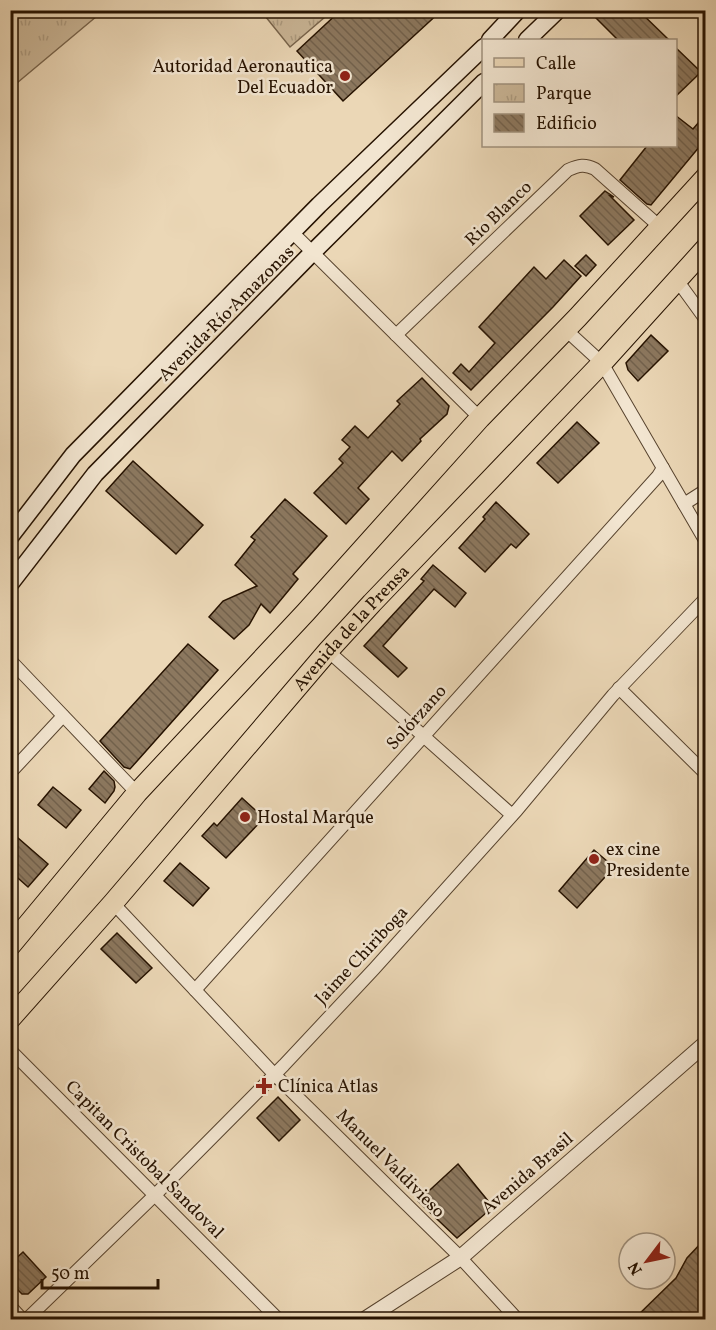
<svg xmlns="http://www.w3.org/2000/svg" width="716" height="1330" viewBox="0 0 716 1330" font-family="Vollkorn,serif">
	<style>
		.park { fill: url(#park-tufts); stroke: #78644c; stroke-width: 1.5 }
		.building { fill: url(#building-back-hatch); stroke: #261200; stroke-width: 1.5 }
		.lines { fill: none; stroke-linecap: round; stroke-linejoin: round }
		.minor-casing { stroke: #57432e; stroke-width: 14 }
		.tertiary-casing { stroke: #57432e; stroke-width: 17 }
		.secondary-casing { stroke: #261200; stroke-width: 19 }
		.primary-casing { stroke: #261200; stroke-width: 22 }
		.minor { stroke: #f2e5d0; stroke-width: 12 }
		.tertiary { stroke: #f2e5d0; stroke-width: 15 }
		.secondary { stroke: #f2e5d0; stroke-width: 16 }
		.primary { stroke: #ebd7b6; stroke-width: 20 }
		.poi-dot { fill: #8f2418; stroke: #f2e5d0; stroke-width: 2 }
		.labels { text-anchor: middle; stroke-width: 5; stroke-linejoin: round; paint-order: stroke }
		.poi-label { font-size: 18px; fill: #261200; stroke: #f2e5d0; text-anchor: start }
		.street-label { font-size: 18px; fill: #261200; stroke: #f2e5d0 }
	</style>
	<defs>
		<pattern id="park-tufts" width="24" height="20" patternUnits="userSpaceOnUse" patternTransform="scale(1.5)"><rect width="24" height="20" fill="#cab697"/><path d="M3 7l-1-3M5 7V3M7 7l1-3M15 17l-1-3M17 17v-4M19 17l1-3" fill="none" stroke="#ad9b80"/></pattern>
		<pattern id="building-back-hatch" width="6" height="6" patternUnits="userSpaceOnUse" patternTransform="scale(1.5)"><rect width="6" height="6" fill="#8c785f"/><path d="M-1 5l2 2M0 0l6 6M5-1l2 2" fill="none" stroke="#72614c"/></pattern>
	</defs>
	<rect width="100%" height="100%" fill="#ebd7b6"/>
	<filter id="stains"><feTurbulence type="fractalNoise" baseFrequency=".00333" numOctaves="4"/><feColorMatrix values="0 0 0 0 .2 0 0 0 0 .09 0 0 0 0 .02 0 0 0 .5 -.17"/></filter>
	<radialGradient id="worn" r=".72"><stop offset=".6" stop-color="#630" stop-opacity="0"/><stop offset="1" stop-color="#630" stop-opacity=".3"/></radialGradient>
	<g class="park">
		<polygon points="11,10 103,10 103,11 11,88"/>
		<polygon points="261,11 332,11 290,47"/>
	</g>
	<g class="building">
		<polygon points="341,10 442,10 343,101 297,51"/>
		<polygon points="588,10 638,10 669,40 618,40"/>
		<polygon points="675,47 701,72 675,97"/>
		<polygon points="675,115 693,129 705,115 705,140 651,205 647,204 620,180 647,146 675,146"/>
		<polygon points="605,191 614,197 610,196 634,220 608,245 580,216"/>
		<polygon points="586,255 596,265 586,276 575,266"/>
		<polygon points="564,260 581,276 553,307 471,390 453,373 461,364 469,372 495,343 479,327 534,267 546,279"/>
		<polygon points="651,335 668,351 638,381 628,370 626,363"/>
		<polygon points="422,378 449,406 447,414 420,439 421,441 402,461 392,451 358,488 369,499 346,524 314,493 343,463 339,459 350,447 342,440 355,426 368,438 400,404 397,401"/>
		<polygon points="577,422 599,443 558,483 537,463"/>
		<polygon points="133,461 203,525 176,554 106,491"/>
		<polygon points="285,499 327,536 293,574 298,579 270,613 261,604 249,625 234,639 209,617 223,601 257,586 235,565 255,540 251,537"/>
		<polygon points="496,502 529,534 516,548 511,544 485,572 459,548 485,519 483,517"/>
		<polygon points="433,565 466,593 455,607 434,589 383,646 407,668 398,677 364,646 424,581 421,579"/>
		<polygon points="188,644 218,670 130,769 124,767 100,741"/>
		<polygon points="104,771 114,781 115,787 114,791 105,803 89,789"/>
		<polygon points="53,787 81,810 66,828 38,805"/>
		<polygon points="242,798 264,818 226,858 202,836 214,823 217,826"/>
		<polygon points="10,831 48,864 28,887 10,871"/>
		<polygon points="594,850 614,867 577,908 559,891"/>
		<polygon points="180,863 209,888 193,906 164,881"/>
		<polygon points="117,933 152,968 136,983 101,949"/>
		<polygon points="278,1097 300,1120 279,1141 257,1118"/>
		<polygon points="458,1164 493,1207 457,1238 418,1201"/>
		<polygon points="705,1239 705,1320 633,1320 676,1278 687,1258"/>
		<polygon points="23,1252 46,1277 28,1294 22,1294 10,1282 10,1264"/>
	</g>
	<g class="lines">
		<g class="minor-casing">
			<g id="minor">
				<polyline points="292,232 480,418"/>
				<polyline points="677,280 706,320"/>
				<polyline points="566,330 602,363 706,542"/>
				<path d="M396 335 568 170C579 165 585 164 595 169L659 226"/>
				<polyline points="684,504 706,490"/>
				<polyline points="328,651 512,815"/>
				<polyline points="10,660 137,793"/>
				<polyline points="619,688 706,774"/>
				<polyline points="10,773 63,716"/>
				<polyline points="113,903 274,1074 457,1254 518,1320"/>
				<polyline points="195,990 658,476 663,468"/>
				<polyline points="10,1050 279,1320"/>
				<polyline points="10,1306 23,1320"/>
				<polyline points="26,1320 157,1193 284,1065 374,969 517,810 613,695 706,598"/>
			</g>
		</g>
		<g class="tertiary-casing">
			<polyline id="tertiary" points="364,1320 460,1258 706,1043"/>
		</g>
		<g class="secondary-casing">
			<g id="secondary">
				<polyline points="490,40 518,10"/>
				<polyline points="527,40 558,10"/>
				<polyline points="10,537 73,455 319,205 484,47"/>
				<polyline points="10,584 95,474 310,255 484,82"/>
			</g>
		</g>
		<g class="primary-casing">
			<g id="primary">
				<polyline points="10,946 137,793 306,612 480,418 578,317 706,177"/>
				<path id="s1" d="M10 1019 113 903 328 651 372 603 602 363 706 248"/>
			</g>
		</g>
		<use href="#minor" class="minor"/>
		<use href="#tertiary" class="tertiary"/>
		<use href="#secondary" class="secondary"/>
		<use href="#primary" class="primary"/>
	</g>
	<g class="poi-dot">
		<circle cx="345" cy="76" r="6"/>
		<circle cx="245" cy="817" r="6"/>
		<circle cx="594" cy="859" r="6"/>
		<path d="M261 1077h6v6h6v6h-6v6h-6v-6h-6v-6h6z"/>
	</g>
	<g class="labels">
		<g class="poi-label">
			<text x="333" y="72" text-anchor="end">Autoridad Aeronautica<tspan x="333" dy="21">Del Ecuador</tspan></text>
			<text x="257" y="823">Hostal Marque</text>
			<text x="606" y="855">ex cine<tspan x="606" dy="21">Presidente</tspan></text>
			<text x="278" y="1092">Clínica Atlas</text>
		</g>
		<g class="street-label">
			<text transform="translate(498 213) rotate(-44)" y="6">Rio Blanco</text>
			<text transform="translate(226 313) rotate(-45)" y="6">Avenida Río Amazonas</text>
			<text dy="6" stroke="none"><textPath href="#s1" startOffset="519">Avenida de la Prensa</textPath></text>
			<text transform="translate(416 717) rotate(-48)" y="6">Solórzano</text>
			<text transform="translate(361 955) rotate(-47)" y="6">Jaime Chiriboga</text>
			<text transform="translate(145 1159) rotate(45)" y="6">Capitan Cristobal Sandoval</text>
			<text transform="translate(391 1163) rotate(45)" y="6">Manuel Valdivieso</text>
			<text transform="translate(527 1173) rotate(-41)" y="6">Avenida Brasil</text>
		</g>
	</g>
	<rect width="716" height="1330" fill="none" stroke="#ebd7b6" stroke-width="36"/>
	<rect x="12" y="12" width="692" height="1306" fill="none" stroke="#261200" stroke-width="3"/>
	<rect x="18" y="18" width="680" height="1294" fill="none" stroke="#261200" stroke-width="1.5"/>
	<rect x="482" y="39" width="195" height="108" fill="#f2e5d0" stroke="#a0917d" stroke-width="1.5"/>
	<rect x="494" y="58" width="30" height="9" fill="#ebd7b6" stroke="#a0917d" stroke-width="1.5"/>
	<text x="536" y="69" font-size="18" fill="#261200">Calle</text>
	<rect x="494" y="84" width="30" height="18" fill="url(#park-tufts)" stroke="#a0917d" stroke-width="1.5"/>
	<text x="536" y="99" font-size="18" fill="#261200">Parque</text>
	<rect x="494" y="114" width="30" height="18" fill="url(#building-back-hatch)" stroke="#a0917d" stroke-width="1.5"/>
	<text x="536" y="129" font-size="18" fill="#261200">Edificio</text>
	<g transform="translate(647 1261) rotate(238)"><circle r="28" fill="#f2e5d0" stroke="#a0917d" stroke-width="1.5"/>
	<path d="M0-4.5L10 22L0 15L-10 22Z" fill="#8f2418"/>
	<text y="-9" font-size="16" font-weight="bold" text-anchor="middle" fill="#261200">N</text>
	</g>
	<path d="M42 1279v9h116v-9" fill="none" stroke="#261200" stroke-width="3"/>
	<text x="51" y="1279" font-size="18" fill="#261200" stroke="#f2e5d0" stroke-width="4.5" paint-order="stroke">50 m</text>
	<rect width="100%" height="100%" filter="url(#stains)"/>
	<rect width="100%" height="100%" fill="url(#worn)"/>
</svg>
